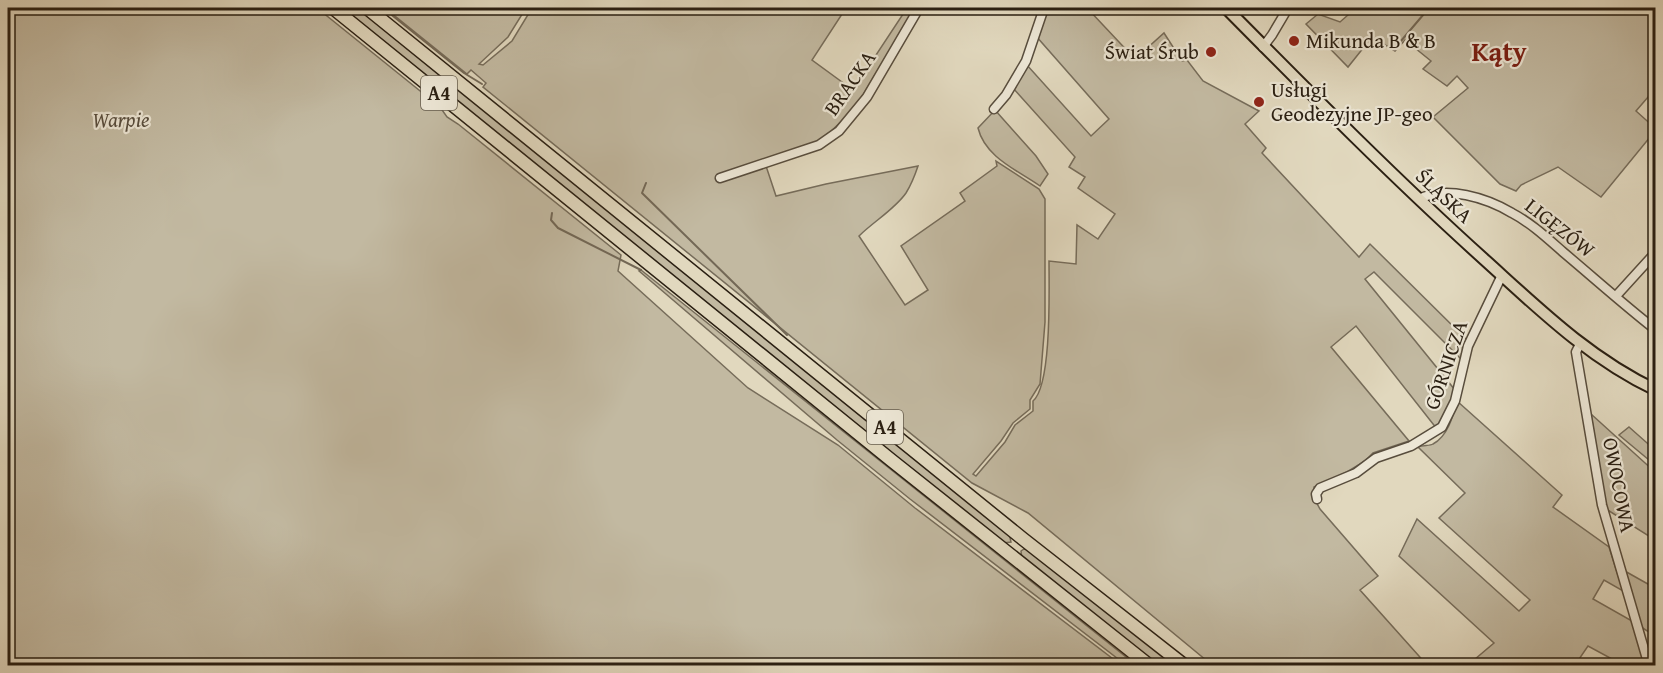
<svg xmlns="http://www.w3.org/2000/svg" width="1663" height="673" viewBox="0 0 1663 673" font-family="'Gentium Book Plus',serif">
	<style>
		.green { fill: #c2b9a1; stroke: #766c5a; stroke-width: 1.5 }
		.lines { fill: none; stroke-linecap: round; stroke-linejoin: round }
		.stream { stroke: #736856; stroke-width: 2 }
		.minor-casing { stroke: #584d3d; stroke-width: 11 }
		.major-casing { stroke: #2a1f12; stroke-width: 14 }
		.highway-casing { stroke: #2a1f12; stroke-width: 15 }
		.minor { stroke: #ece6d5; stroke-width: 8 }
		.major { stroke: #e1d8be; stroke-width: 10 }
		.highway { stroke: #e1d8be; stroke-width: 12 }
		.poi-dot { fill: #8f2418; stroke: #ece6d5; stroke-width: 2 }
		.labels { text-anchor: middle; stroke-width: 4.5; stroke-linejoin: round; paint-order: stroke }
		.shield { fill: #ece6d5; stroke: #645b4c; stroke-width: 1.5 }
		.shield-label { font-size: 20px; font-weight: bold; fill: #2a1f12 }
		.poi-label { font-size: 21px; fill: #2a1f12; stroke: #ece6d5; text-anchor: start }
		.street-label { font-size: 21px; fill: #2a1f12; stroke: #ece6d5 }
		.park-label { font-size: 21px; font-style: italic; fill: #584d3d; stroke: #ece6d5 }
		.district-label { font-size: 27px; font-weight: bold; fill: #7a1f14; stroke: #ece6d5 }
	</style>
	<rect width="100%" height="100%" fill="#e1d8be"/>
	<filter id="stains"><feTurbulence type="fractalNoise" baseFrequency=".00333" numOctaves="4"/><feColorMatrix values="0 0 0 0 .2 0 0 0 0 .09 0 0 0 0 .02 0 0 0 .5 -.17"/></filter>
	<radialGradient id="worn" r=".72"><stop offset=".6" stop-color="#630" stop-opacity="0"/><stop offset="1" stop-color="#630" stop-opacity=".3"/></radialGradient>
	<g class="green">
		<polygon points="8,8 317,8 440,107 447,117 458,124 621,255 618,271 748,388 838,445 915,508 1121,665 8,665"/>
		<polygon points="342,8 359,8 1009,533 1011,542 1003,543"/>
		<path d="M385 8H526L508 37 479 64 483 65 512 41 532 8H846L812 60 853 90 907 8H915L863 95 852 111 824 138 820 139V147L766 166 776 196 826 184 918 166C915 175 911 185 906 193 895 209 873 222 859 236L905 305 928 290 901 246 965 201 960 193 997 166 996 161 1039 189 1045 199V322L1040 384 1030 400V409L1013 423 1001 441 973 474 976 476 1005 442 1015 425 1033 411V401C1052 385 1049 288 1049 261L1076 264 1077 225 1098 239 1115 214 1078 188 1085 177 1069 167 1075 157 1013 88 1026 64 1091 136 1109 119 1036 36 1046 8H1087L1135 59 1164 33 1182 61 1187 60 1203 81 1259 111 1245 124 1266 148 1262 153 1359 257 1370 244 1467 340 1463 361 1374 272 1365 279 1455 390 1445 419 1437 429 1356 326 1331 347 1409 441 1373 453 1365 461 1347 472 1314 487V498L1320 509 1378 576 1360 590 1427 665H1212L1028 513 972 483 483 87 486 83 471 70 467 74Z"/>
		<polygon points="1356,8 1655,8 1655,89 1636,111 1655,128 1655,131 1601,197 1558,167 1521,185 1516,191 1500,184 1433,117 1468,88 1457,76 1447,86 1423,69 1431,61 1405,40 1395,51 1372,37 1348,67 1306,24 1318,14 1340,22"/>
		<path d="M995 110 1036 156 1048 174 1040 186C1017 170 985 157 978 128Z"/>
		<polygon points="641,270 1136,665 1126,665 910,499 837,440 639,271"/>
		<path d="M1457 401 1562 495 1553 507 1609 547 1623 591 1604 580 1593 599 1632 621 1645 665H1623L1588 646 1577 662 1581 665H1468L1494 643 1399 556 1417 519 1519 611 1530 600 1439 518 1465 493 1418 447C1423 445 1430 446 1433 444 1448 436 1453 416 1457 401Z"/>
		<polygon points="1591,414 1655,472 1655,540 1606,509"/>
		<polygon points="1629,427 1655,450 1655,465 1619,435"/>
		<polygon points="1024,549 1031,550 1178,665 1158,665 1022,559 1021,551"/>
		<polygon points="1623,570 1655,588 1655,636 1641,627"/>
	</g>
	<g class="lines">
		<g class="stream">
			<polyline points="383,8 464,73 482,84"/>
			<polyline points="1395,48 1429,8"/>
			<polyline points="646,183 642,193 787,335"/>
			<polyline points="552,213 551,220 558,228 641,270"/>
		</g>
		<g class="minor-casing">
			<g id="minor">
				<polyline points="1263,47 1272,35 1288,8"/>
				<polyline points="994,109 1006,95 1026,61 1044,8"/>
				<polyline points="720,178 819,145 839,131 867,97 919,8"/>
				<path d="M1419 199C1446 185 1487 198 1512 213 1531 223 1547 238 1563 252 1594 278 1624 305 1656 330"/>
				<polyline points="1616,296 1656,252"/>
				<polyline points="1580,344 1576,352 1602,505 1649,666"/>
				<polyline points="1317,499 1316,494 1320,488 1356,473 1376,458 1411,446 1442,427 1455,401 1468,346 1502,275"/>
			</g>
		</g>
		<g class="major-casing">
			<path id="major" d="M1226 8C1311 94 1396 180 1486 261 1539 309 1590 359 1656 390"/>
		</g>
		<g class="highway-casing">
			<g id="highway">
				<polyline points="333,8 891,460 1150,666"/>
				<polyline points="367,8 1023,539 1185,666"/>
			</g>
		</g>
		<use href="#minor" class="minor"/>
		<use href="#major" class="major"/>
		<use href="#highway" class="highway"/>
	</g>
	<g class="poi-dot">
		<circle cx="1294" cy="41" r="6"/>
		<circle cx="1211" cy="52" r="6"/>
		<circle cx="1259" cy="102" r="6"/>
	</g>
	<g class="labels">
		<g class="shield">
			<rect x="421" y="76" width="36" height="34" rx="4.5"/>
			<rect x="867" y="410" width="36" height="34" rx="4.5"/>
		</g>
		<g class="shield-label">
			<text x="439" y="100">A4</text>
			<text x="885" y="434">A4</text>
		</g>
		<g class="poi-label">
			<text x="1306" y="48">Mikunda B &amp; B</text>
			<text x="1199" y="59" text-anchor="end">Świat Śrub</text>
			<text x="1271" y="97">Usługi<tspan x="1271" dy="24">Geodezyjne JP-geo</tspan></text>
		</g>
		<g class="street-label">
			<text transform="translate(850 83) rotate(-55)" y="7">BRACKA</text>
			<text transform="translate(1444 196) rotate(43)" y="7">ŚLĄSKA</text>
			<text transform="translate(1560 228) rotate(38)" y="7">LIGĘZÓW</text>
			<text transform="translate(1446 365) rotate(-71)" y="7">GÓRNICZA</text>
			<text transform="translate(1619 485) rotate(79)" y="7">OWOCOWA</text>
		</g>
		<g class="park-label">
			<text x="121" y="127">Warpie</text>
		</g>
		<g class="district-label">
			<text x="1499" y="61">Kąty</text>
		</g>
	</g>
	<rect width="1663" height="673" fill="none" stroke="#e1d8be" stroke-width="30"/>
	<rect x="9" y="9" width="1645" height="655" fill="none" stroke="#2a1f12" stroke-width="3"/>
	<rect x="15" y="15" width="1633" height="643" fill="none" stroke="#2a1f12" stroke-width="1.5"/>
	<rect width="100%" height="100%" filter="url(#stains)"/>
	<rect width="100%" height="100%" fill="url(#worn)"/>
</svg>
